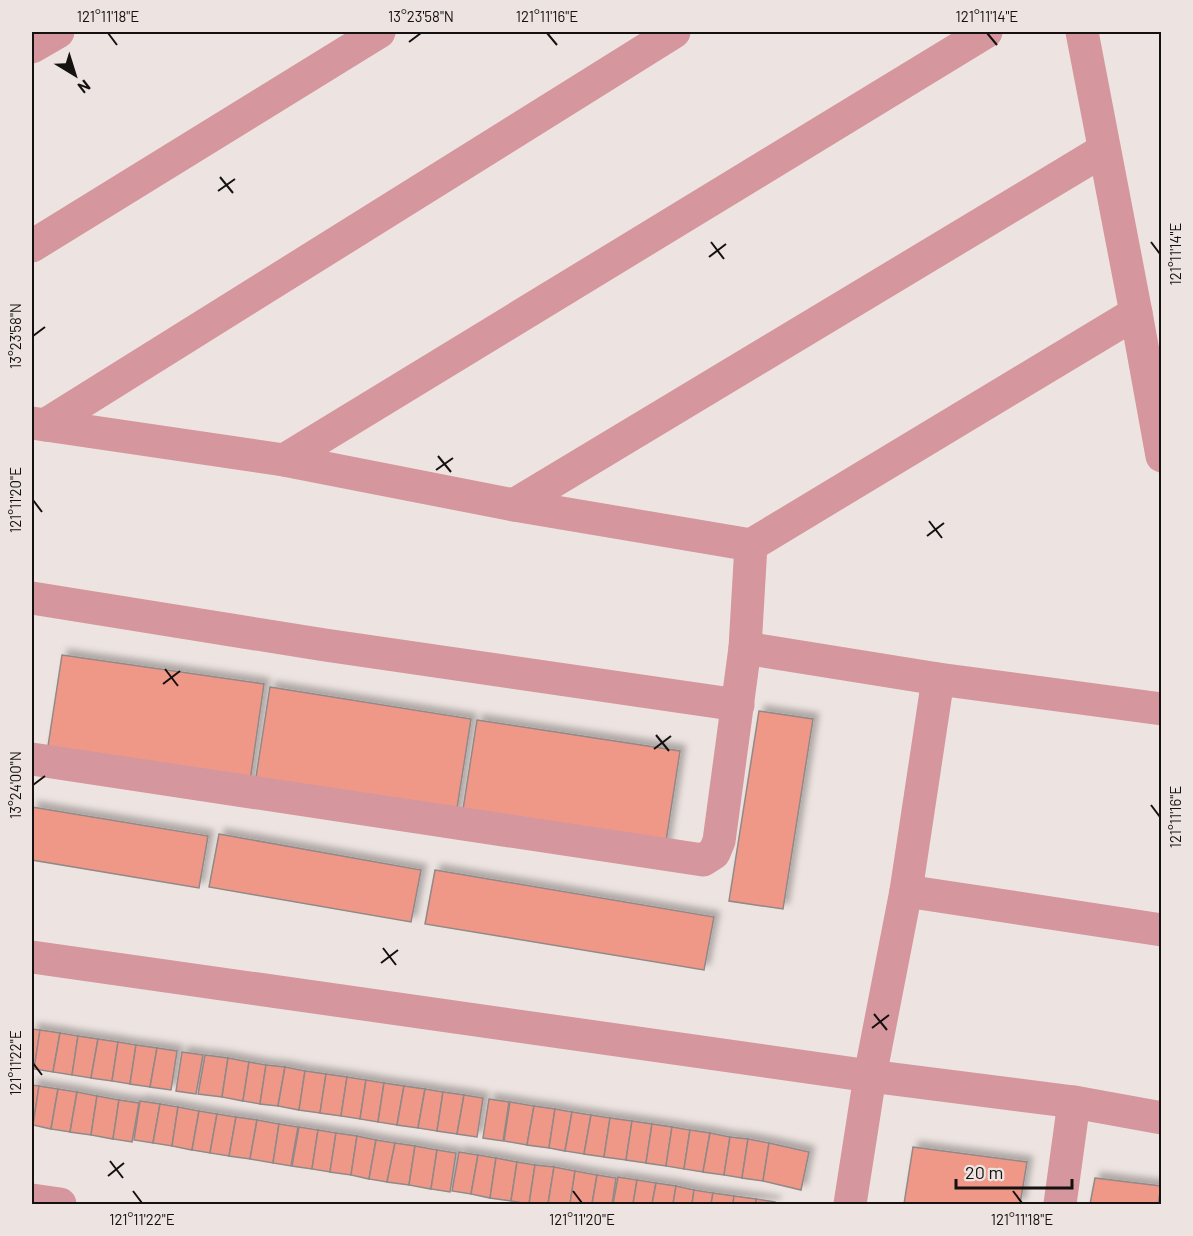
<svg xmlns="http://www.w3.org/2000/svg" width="1193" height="1236" viewBox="0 0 1193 1236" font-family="Barlow,sans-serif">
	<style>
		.building { fill: #f09888; stroke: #918887; stroke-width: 1.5; filter: url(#shadow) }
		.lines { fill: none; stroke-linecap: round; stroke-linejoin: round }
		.minor { stroke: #d5969d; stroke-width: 33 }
		.ticks { fill: none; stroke: #141110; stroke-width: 2 }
		.neatline { fill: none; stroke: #141110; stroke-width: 2 }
		.ticks-label { font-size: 15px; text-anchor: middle; fill: #141110 }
	</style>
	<defs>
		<filter id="shadow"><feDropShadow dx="5.5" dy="-5.5" stdDeviation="3" flood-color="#0004"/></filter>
	</defs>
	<rect width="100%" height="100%" fill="#ede4e1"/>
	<g class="building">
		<polygon points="62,655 264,684 249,788 46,759"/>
		<polygon points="270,687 471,719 455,821 254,790"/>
		<polygon points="759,711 813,719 783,909 729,901"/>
		<polygon points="477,720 680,751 664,854 461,822"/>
		<polygon points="32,807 208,836 199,888 32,860"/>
		<polygon points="219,834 421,870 411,922 209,887"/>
		<polygon points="435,870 714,917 704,970 425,924"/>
		<polygon points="32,1029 40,1030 34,1069 32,1069"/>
		<polygon points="40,1030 60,1033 53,1072 34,1069"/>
		<polygon points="60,1033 78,1036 72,1075 53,1072"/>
		<polygon points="78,1036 98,1039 91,1078 72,1075"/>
		<polygon points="98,1039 118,1042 112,1081 91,1078"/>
		<polygon points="118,1042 136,1045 130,1084 112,1081"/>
		<polygon points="136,1045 157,1048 150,1087 130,1084"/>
		<polygon points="157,1048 177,1051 171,1090 150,1087"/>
		<polygon points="182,1052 203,1055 196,1094 176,1091"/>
		<polygon points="205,1055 228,1058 222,1097 198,1094"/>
		<polygon points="228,1058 249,1062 243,1101 222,1097"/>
		<polygon points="249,1062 266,1065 260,1104 243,1101"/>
		<polygon points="266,1065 285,1067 278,1106 260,1104"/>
		<polygon points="285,1067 305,1071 299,1110 278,1106"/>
		<polygon points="305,1071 326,1074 320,1113 299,1110"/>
		<polygon points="326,1074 347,1077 341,1116 320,1113"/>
		<polygon points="347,1077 366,1080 360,1119 341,1116"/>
		<polygon points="366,1080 384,1083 378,1122 360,1119"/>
		<polygon points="384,1083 404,1086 397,1125 378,1122"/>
		<polygon points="32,1085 39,1086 33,1125 32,1125"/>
		<polygon points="39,1086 58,1089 51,1129 33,1125"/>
		<polygon points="404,1086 425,1089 418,1128 397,1125"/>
		<polygon points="58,1089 77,1092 70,1132 51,1129"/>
		<polygon points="425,1089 443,1092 437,1131 418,1128"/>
		<polygon points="77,1092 97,1096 91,1135 70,1132"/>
		<polygon points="443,1092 464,1095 457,1134 437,1131"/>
		<polygon points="464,1095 483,1098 477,1137 457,1134"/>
		<polygon points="97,1096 119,1100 113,1139 91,1135"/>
		<polygon points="489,1099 509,1102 503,1141 483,1138"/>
		<polygon points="119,1100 139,1103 132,1142 113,1139"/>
		<polygon points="140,1101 160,1104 153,1143 134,1140"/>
		<polygon points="510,1102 534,1106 527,1145 504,1141"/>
		<polygon points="160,1104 178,1107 172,1146 153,1143"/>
		<polygon points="534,1106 555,1109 549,1148 527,1145"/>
		<polygon points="178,1107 199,1111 192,1150 172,1146"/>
		<polygon points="555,1109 572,1112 565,1151 549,1148"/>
		<polygon points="199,1111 217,1114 210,1153 192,1150"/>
		<polygon points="572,1112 591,1115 584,1154 565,1151"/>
		<polygon points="217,1114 236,1117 229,1156 210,1153"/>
		<polygon points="591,1115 610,1118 604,1157 584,1154"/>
		<polygon points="236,1117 257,1120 250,1159 229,1156"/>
		<polygon points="610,1118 632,1121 626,1160 604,1157"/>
		<polygon points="257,1120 279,1124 273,1163 250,1159"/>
		<polygon points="632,1121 652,1124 646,1163 626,1160"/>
		<polygon points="279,1124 298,1127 291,1166 273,1163"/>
		<polygon points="652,1124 672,1127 666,1166 646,1163"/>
		<polygon points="299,1127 318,1130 312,1169 292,1166"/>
		<polygon points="672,1127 690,1130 684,1169 666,1166"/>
		<polygon points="318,1130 336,1133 330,1172 312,1169"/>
		<polygon points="690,1130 710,1133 703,1172 684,1169"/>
		<polygon points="336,1133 357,1136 351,1175 330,1172"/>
		<polygon points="710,1133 730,1137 724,1175 703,1172"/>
		<polygon points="357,1136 376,1140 369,1179 351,1175"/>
		<polygon points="730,1137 748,1139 742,1178 724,1175"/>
		<polygon points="748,1139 769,1143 763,1181 742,1178"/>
		<polygon points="376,1140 395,1143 387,1182 369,1179"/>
		<polygon points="395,1143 415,1146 409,1185 387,1182"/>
		<polygon points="769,1143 809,1152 801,1190 763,1181"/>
		<polygon points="415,1146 437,1150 431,1189 409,1185"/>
		<polygon points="913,1147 1027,1162 1020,1204 904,1204"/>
		<polygon points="437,1150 456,1153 450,1192 431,1189"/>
		<polygon points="459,1152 478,1155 471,1194 452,1191"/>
		<polygon points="478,1155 496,1158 490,1198 471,1194"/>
		<polygon points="496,1158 517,1162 511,1201 490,1198"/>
		<polygon points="517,1162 535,1165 529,1204 511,1201"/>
		<polygon points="535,1165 554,1167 548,1204 529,1204"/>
		<polygon points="554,1167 575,1171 570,1204 548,1204"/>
		<polygon points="575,1171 597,1175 592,1204 570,1204"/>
		<polygon points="597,1175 616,1178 612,1204 592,1204"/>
		<polygon points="618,1177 637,1180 633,1204 613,1204"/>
		<polygon points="1095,1178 1161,1186 1158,1204 1090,1204"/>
		<polygon points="637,1180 656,1183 652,1204 633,1204"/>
		<polygon points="656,1183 676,1186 673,1204 652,1204"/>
		<polygon points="676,1186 694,1190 692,1204 673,1204"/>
		<polygon points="694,1190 713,1193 711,1204 692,1204"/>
		<polygon points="713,1193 734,1196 733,1204 711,1204"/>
		<polygon points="734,1196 756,1199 756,1204 733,1204"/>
		<polygon points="756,1199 775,1202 775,1204 756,1204"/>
	</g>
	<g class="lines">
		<g class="minor">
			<polyline points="1082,32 1136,313 1162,456"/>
			<polyline points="32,47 58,32"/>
			<polyline points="32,246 379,32"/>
			<polyline points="32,423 284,460 514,505 751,545 1136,313"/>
			<polyline points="45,425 674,32"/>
			<polyline points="284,460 986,32"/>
			<polyline points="514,505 1104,150"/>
			<polyline points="32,598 325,645 738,705"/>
			<polyline points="745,648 938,679 1162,709"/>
			<polyline points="32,759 703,860 714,853 719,841 745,648 751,545"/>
			<polyline points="906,891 1162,930"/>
			<polyline points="32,957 870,1076 1074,1102 1162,1118"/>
			<polyline points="32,1200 60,1204"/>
			<polyline points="850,1204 870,1076 906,891 938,679"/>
			<polyline points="1060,1204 1074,1102"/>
		</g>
	</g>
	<path class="ticks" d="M108 33 117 45M547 33 557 45M987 33 997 45M409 42 421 33M220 177 233 193M218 191 235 179M711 242 724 259M1151 242 1160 254M709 257 726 244M33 336 45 327M438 456 451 472M436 470 453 458M33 500 42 512M929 521 942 538M927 536 944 523M165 669 178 686M163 684 180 671M656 735 669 751M654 749 671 736M33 785 45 776M1151 805 1160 817M383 948 396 965M381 963 398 950M874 1014 887 1030M872 1028 889 1015M33 1063 42 1075M110 1161 123 1178M108 1176 124 1163M133 1191 142 1203M573 1191 582 1203M1013 1191 1022 1203"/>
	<rect width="1193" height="1236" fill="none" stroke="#ede4e1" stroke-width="66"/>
	<g transform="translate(75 75) rotate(142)" stroke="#ede4e1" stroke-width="4.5" paint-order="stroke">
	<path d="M0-4.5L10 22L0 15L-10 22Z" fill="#141110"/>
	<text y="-9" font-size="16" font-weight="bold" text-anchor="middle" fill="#141110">N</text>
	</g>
	<path d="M956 1179v9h116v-9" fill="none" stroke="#141110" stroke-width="3"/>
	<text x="965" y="1179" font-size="18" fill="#141110" stroke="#ede4e1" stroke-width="4.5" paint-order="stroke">20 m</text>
	<rect x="33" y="33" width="1127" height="1170" class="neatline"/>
	<g class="ticks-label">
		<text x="108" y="22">121°11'18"E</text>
		<text x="421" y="22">13°23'58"N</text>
		<text x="547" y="22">121°11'16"E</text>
		<text x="987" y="22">121°11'14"E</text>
		<text transform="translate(1176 254) rotate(-90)" y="5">121°11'14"E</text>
		<text transform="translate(16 336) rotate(-90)" y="5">13°23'58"N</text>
		<text transform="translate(16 500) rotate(-90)" y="5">121°11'20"E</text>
		<text transform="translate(16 785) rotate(-90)" y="5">13°24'00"N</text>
		<text transform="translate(1176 817) rotate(-90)" y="5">121°11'16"E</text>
		<text transform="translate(16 1063) rotate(-90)" y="5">121°11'22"E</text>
		<text x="142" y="1225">121°11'22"E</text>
		<text x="582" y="1225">121°11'20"E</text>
		<text x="1022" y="1225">121°11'18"E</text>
	</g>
</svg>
